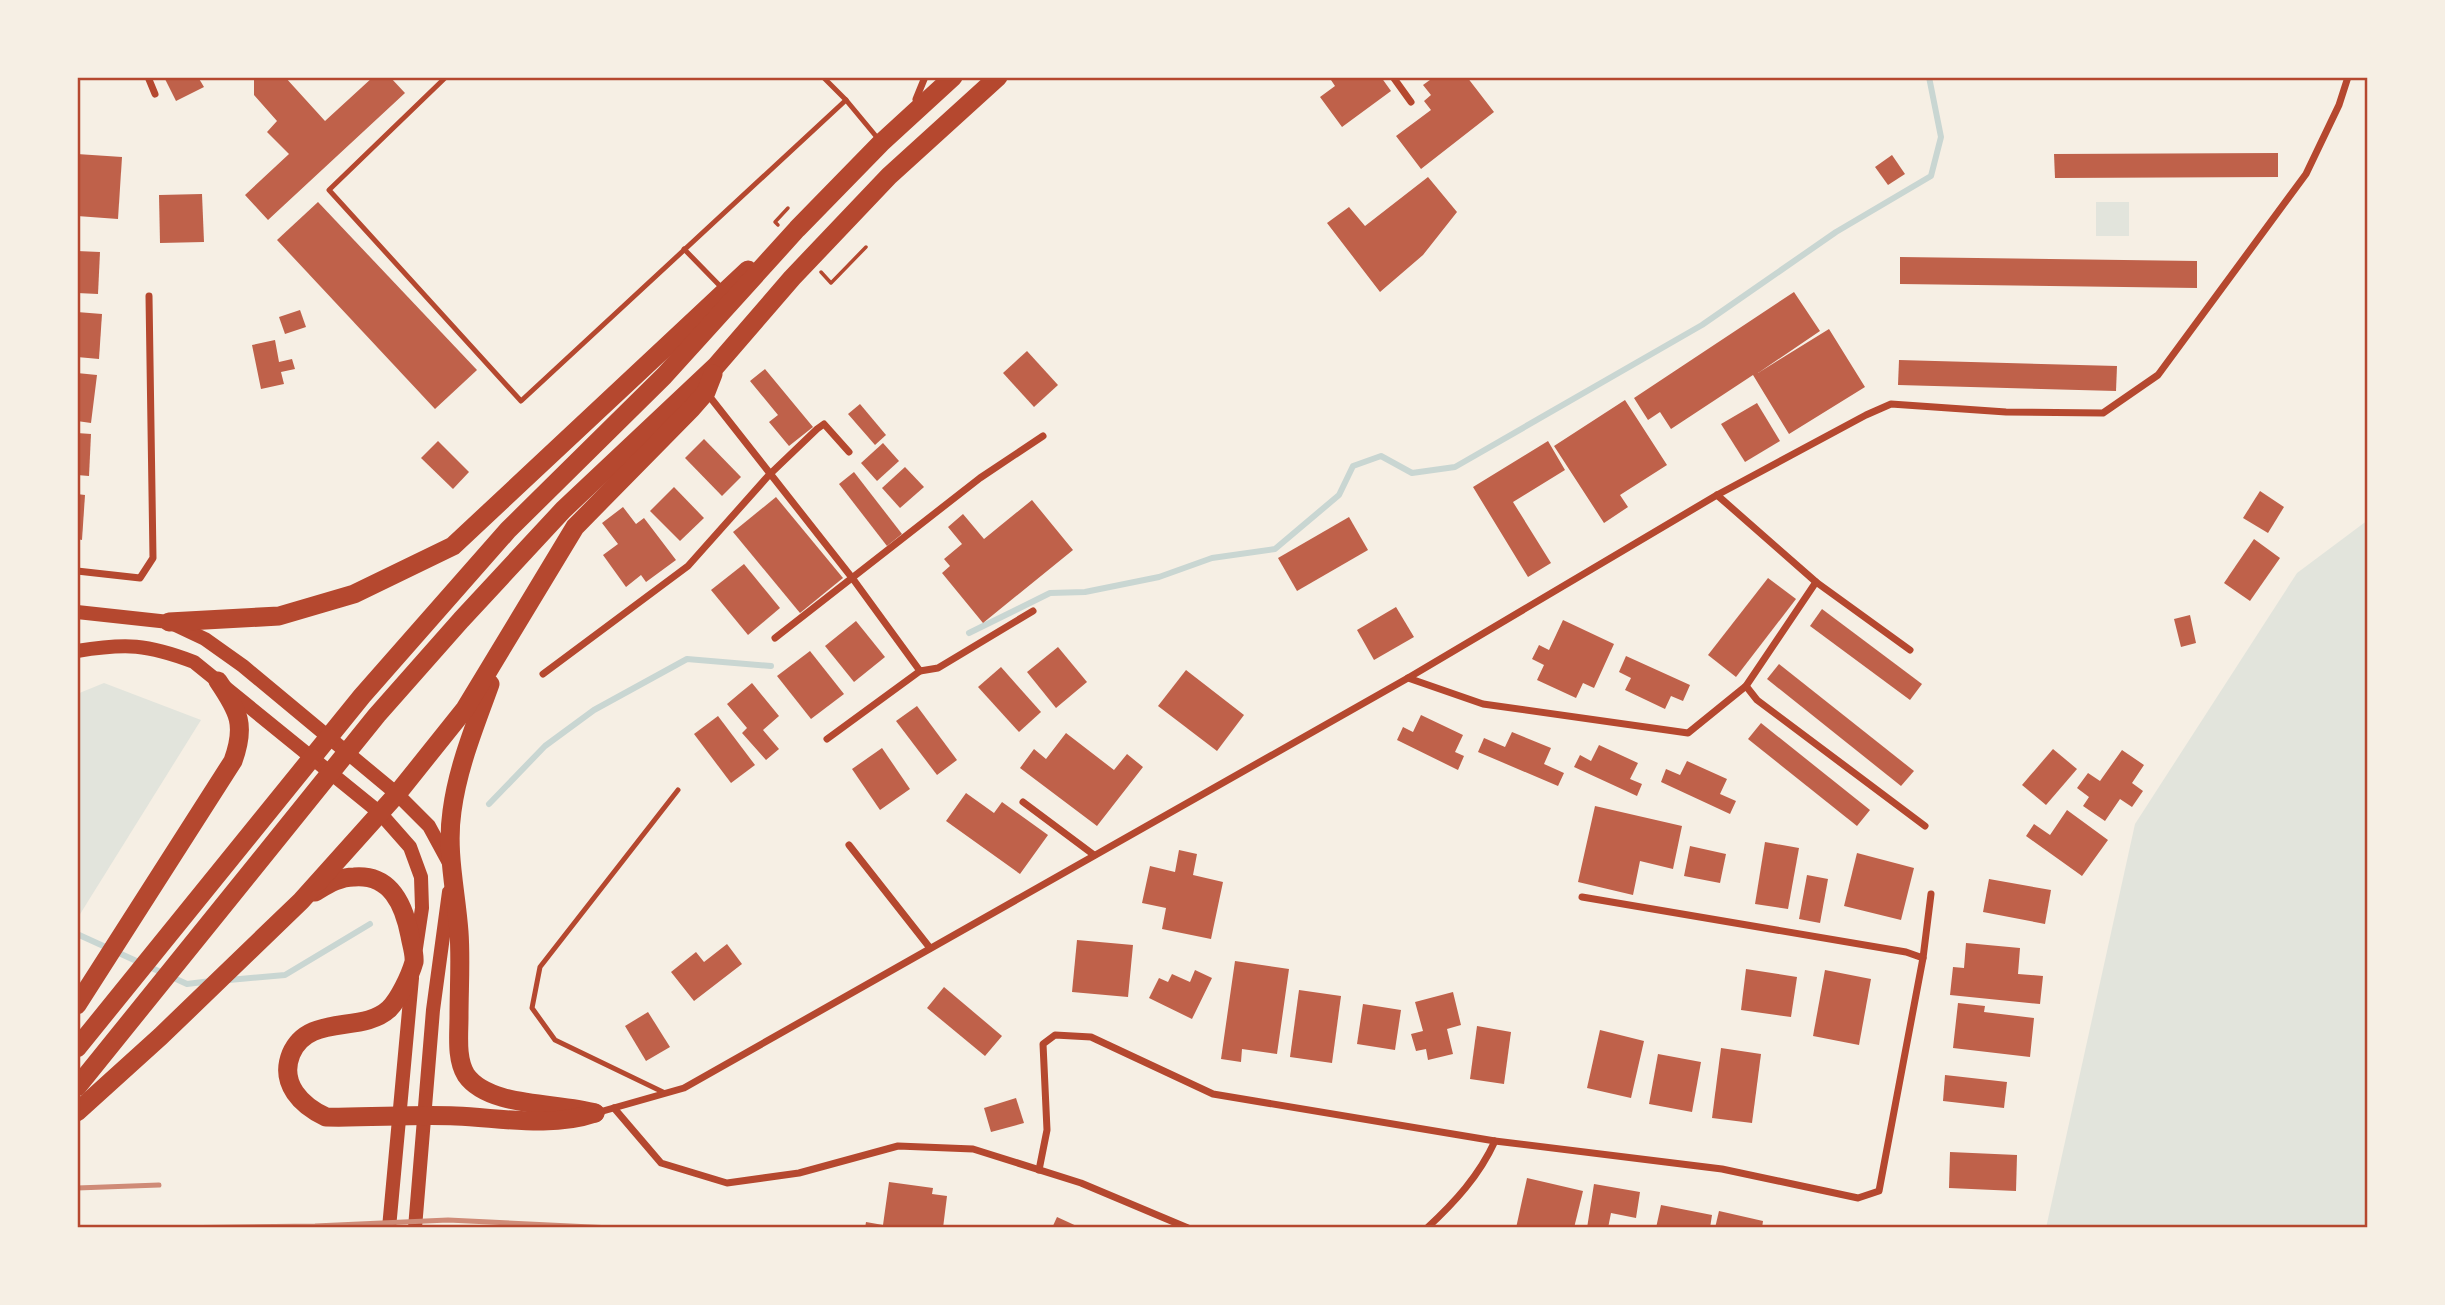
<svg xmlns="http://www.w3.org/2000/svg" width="2445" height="1305" viewBox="0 0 2445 1305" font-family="'Nunito Sans',sans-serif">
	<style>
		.green { fill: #e2e4dc }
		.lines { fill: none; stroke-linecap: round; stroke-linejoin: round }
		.stream { stroke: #c9d6d2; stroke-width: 6 }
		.building { fill: #bf614a }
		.path { stroke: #b5482f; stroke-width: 3.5 }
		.service { stroke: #b5482f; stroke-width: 5 }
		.minor { stroke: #b5482f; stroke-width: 7 }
		.secondary { stroke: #b5482f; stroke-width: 14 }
		.trunk { stroke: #b5482f; stroke-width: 19 }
		.rail { stroke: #cf8b77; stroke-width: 5 }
		.neatline { fill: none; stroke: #b5482f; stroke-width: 2.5 }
	</style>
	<rect width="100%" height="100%" fill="#f6efe4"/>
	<g class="green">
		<rect x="2096" y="202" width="33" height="34"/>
		<polygon points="2368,520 2368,1228 2046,1228 2135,824 2297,573"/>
		<polygon points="104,683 201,720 77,919 77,694"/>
	</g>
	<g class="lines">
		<g class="stream">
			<polyline points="969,633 1050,593 1085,592 1159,577 1212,558 1275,549 1339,495 1353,466 1381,456 1412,473 1455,467 1702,325 1836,232 1931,176 1941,137 1929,77"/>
			<polyline points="489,804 545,746 594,710 687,659 771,666"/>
			<polyline points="77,934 187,984 211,981"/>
			<polyline points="229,980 285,975 370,924"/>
		</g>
	</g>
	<g class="building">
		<polygon points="164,77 198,77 204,87 176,101"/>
		<polygon points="254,77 285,77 325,121 373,77 390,77 405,93 268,220 245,195 289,154 267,132 277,121 254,95"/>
		<polygon points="1329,77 1381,77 1391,91 1342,127 1320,97 1335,86"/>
		<polygon points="1434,77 1467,77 1494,112 1421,169 1396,136 1431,110 1424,101 1431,95 1423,85"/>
		<polygon points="2278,153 2278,177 2055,178 2054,154"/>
		<polygon points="77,154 122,157 118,219 77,216"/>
		<polygon points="1892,155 1905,174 1888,185 1875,167"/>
		<polygon points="1428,177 1457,212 1423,255 1380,292 1327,223 1349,207 1365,226"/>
		<polygon points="202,194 204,242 160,243 159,195"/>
		<polygon points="318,202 477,370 435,409 277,240"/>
		<polygon points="77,251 100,252 98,294 77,293"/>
		<polygon points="1900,257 2197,261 2197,288 1900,284"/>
		<polygon points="1794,292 1820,331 1758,373 1829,329 1865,387 1789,434 1753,375 1671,429 1660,412 1648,420 1634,398"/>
		<polygon points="300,310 306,327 285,334 279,317"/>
		<polygon points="77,312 102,314 99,359 77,357"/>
		<polygon points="275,340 279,362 292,359 295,369 281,372 284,384 261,389 252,345"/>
		<polygon points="1027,351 1058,385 1034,407 1003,373"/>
		<polygon points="1899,360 2117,366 2116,391 1898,385"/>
		<polygon points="765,369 813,427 789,446 769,422 778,415 750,381"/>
		<polygon points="77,373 97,375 91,423 77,421"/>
		<polygon points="1625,400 1667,465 1620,495 1628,507 1604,523 1554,446"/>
		<polygon points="1757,403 1780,441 1745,462 1721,424"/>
		<polygon points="860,404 886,435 875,445 848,414"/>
		<polygon points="77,433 91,434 89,476 77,475"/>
		<polygon points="704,439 741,477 722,496 685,458"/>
		<polygon points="438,441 469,472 453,489 421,458"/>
		<polygon points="1548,441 1565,470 1513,502 1551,563 1528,577 1473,487"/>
		<polygon points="883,443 899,461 877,481 861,463"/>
		<polygon points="905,467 924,487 900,508 882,488"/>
		<polygon points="854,472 902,534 887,546 839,484"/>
		<polygon points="674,487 704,518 680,541 650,511"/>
		<polygon points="2260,491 2284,507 2268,533 2243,518"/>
		<polygon points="77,494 85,495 82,540 77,539"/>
		<polygon points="776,497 843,578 800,613 733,532"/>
		<polygon points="1032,500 1073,550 983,623 942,573 950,566 944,559 962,544 948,527 963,514 984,539"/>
		<polygon points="623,507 636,524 644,518 676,560 646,582 641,575 626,587 603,555 618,544 602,523"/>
		<polygon points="1349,517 1368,550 1297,591 1278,558"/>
		<polygon points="2254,539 2280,558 2250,601 2224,583"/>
		<polygon points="744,564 780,608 748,635 711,590"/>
		<polygon points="1768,578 1796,599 1736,677 1708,655"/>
		<polygon points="1396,607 1414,637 1374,660 1357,630"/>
		<polygon points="1822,609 1922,684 1910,700 1810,626"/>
		<polygon points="2190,615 2196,643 2181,647 2174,619"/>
		<polygon points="1563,620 1614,644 1594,688 1583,683 1576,698 1537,680 1544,665 1532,659 1539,645 1549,650"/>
		<polygon points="856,621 885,657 854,682 825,646"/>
		<polygon points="1058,647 1087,682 1056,708 1027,672"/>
		<polygon points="810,651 844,694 811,719 777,676"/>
		<polygon points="1626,656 1690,685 1683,701 1671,696 1665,709 1625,690 1631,678 1619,672"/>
		<polygon points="1779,664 1914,771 1901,786 1767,679"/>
		<polygon points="1001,667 1041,712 1019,732 978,687"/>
		<polygon points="1186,670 1244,715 1217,751 1158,706"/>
		<polygon points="752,683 779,716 763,730 779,749 766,760 742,733 747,728 727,704"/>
		<polygon points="917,706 957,760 937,775 896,721"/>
		<polygon points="1421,715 1463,735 1455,752 1464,756 1458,770 1397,740 1403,727 1413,732"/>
		<polygon points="718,716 755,765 731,783 694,734"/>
		<polygon points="1761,723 1870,810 1857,826 1748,739"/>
		<polygon points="1512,732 1551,748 1544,764 1564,773 1558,786 1478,752 1484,738 1505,747"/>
		<polygon points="1066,733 1114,770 1127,754 1143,767 1097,826 1020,768 1034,749 1046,759"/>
		<polygon points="1599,745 1638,763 1630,779 1642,784 1637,796 1574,767 1580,755 1591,761"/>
		<polygon points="882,748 910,789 880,810 852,769"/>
		<polygon points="2053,749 2077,769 2046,805 2022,785"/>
		<polygon points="2122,750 2144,765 2132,783 2143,791 2132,807 2120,799 2105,821 2083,806 2089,797 2077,788 2088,773 2100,781"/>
		<polygon points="1687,761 1727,779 1720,794 1736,801 1730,814 1661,782 1666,769 1680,775"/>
		<polygon points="966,793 994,813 1002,802 1048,835 1020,874 946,821"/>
		<polygon points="1595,806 1682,826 1673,869 1640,861 1633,895 1578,882"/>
		<polygon points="2067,810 2108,840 2082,876 2026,836 2034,824 2050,835"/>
		<polygon points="1765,842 1799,848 1788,909 1755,904"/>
		<polygon points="1690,846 1726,854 1720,883 1684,876"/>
		<polygon points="1179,850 1197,854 1193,875 1223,882 1211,939 1162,929 1166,908 1142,903 1150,866 1175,872"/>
		<polygon points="1857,853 1914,868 1901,920 1844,906"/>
		<polygon points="1807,875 1828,879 1820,923 1799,919"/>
		<polygon points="1989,879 2051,890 2045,924 1983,912"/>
		<polygon points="1077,940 1133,945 1128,997 1072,992"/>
		<polygon points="1966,943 2020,948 2018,974 2043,976 2040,1004 1950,995 1953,967 1964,968"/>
		<polygon points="727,944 742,964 694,1001 671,972 696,952 704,962"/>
		<polygon points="1235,961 1289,969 1277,1054 1242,1049 1241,1062 1221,1059"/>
		<polygon points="1746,969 1797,977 1791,1017 1741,1010"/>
		<polygon points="1195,970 1212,978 1192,1019 1149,998 1159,978 1168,982 1172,974 1190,982"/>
		<polygon points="1825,970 1871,979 1859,1045 1813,1036"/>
		<polygon points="944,987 1002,1036 985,1056 927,1008"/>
		<polygon points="1299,990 1341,996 1332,1063 1290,1057"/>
		<polygon points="1453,992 1461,1025 1447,1029 1453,1054 1428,1060 1426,1049 1416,1051 1411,1034 1423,1031 1415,1002"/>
		<polygon points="1958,1003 1985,1006 1984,1012 2034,1018 2030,1057 1953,1048"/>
		<polygon points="1363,1004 1401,1010 1395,1050 1357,1044"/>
		<polygon points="648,1012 670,1047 646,1061 625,1026"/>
		<polygon points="1477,1026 1511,1032 1504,1084 1470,1079"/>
		<polygon points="1600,1030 1644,1041 1631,1098 1587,1088"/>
		<polygon points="1721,1048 1761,1054 1752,1123 1712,1118"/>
		<polygon points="1658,1054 1701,1062 1692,1112 1649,1104"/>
		<polygon points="1945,1075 2007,1082 2004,1108 1943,1101"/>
		<polygon points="1016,1098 1024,1123 991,1132 984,1108"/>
		<polygon points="1950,1152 2017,1155 2016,1191 1949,1188"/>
		<polygon points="1527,1178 1583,1191 1574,1228 1516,1228"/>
		<polygon points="889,1182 933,1188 932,1194 947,1196 943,1228 865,1228 866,1222 883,1225"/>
		<polygon points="1594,1184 1640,1192 1636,1218 1611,1213 1608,1228 1587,1228"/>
		<polygon points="1661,1205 1712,1215 1710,1228 1656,1228"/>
		<polygon points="1719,1211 1763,1221 1762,1228 1715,1228"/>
		<polygon points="1057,1217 1081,1228 1052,1228"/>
	</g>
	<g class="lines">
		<g class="path">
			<polyline points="778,225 775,222 788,208"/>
			<polyline points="821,272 831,283 866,247"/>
		</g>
		<g class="service">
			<polyline points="446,77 329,190 521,401 846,100 823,77"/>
			<polyline points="846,100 880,141"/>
			<polyline points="684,249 723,289"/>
			<polyline points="665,1093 555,1040 532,1008 540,967 678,790"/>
		</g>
		<g class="minor">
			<polyline points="148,77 155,94"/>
			<polyline points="1393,77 1411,102"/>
			<polyline points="916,99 925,77"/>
			<polyline points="706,392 853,579 920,671 938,668 1033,611"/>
			<polyline points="1717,495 1816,582 1910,650"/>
			<polyline points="77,571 140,578 153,558 149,296"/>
			<polyline points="775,638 980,478 1043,436"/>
			<polyline points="543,674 688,566 769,475 817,429 824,424 849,452"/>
			<polyline points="1408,678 1483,704 1688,733 1746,686 1816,582"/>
			<polyline points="1746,686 1757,700 1925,826"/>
			<polyline points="827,739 920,671"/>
			<polyline points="1023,802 1094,855"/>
			<polyline points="849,845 930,948"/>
			<polyline points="1582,897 1906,952 1923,958"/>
			<polyline points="614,1108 661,1163 727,1183 799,1173 898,1146 973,1149 1081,1183 1188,1228"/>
			<polyline points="596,1113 684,1088 1408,678 1717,495 1866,415 1891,404 2006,412 2103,413 2158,375 2306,174 2339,105 2348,77"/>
			<polyline points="1039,1170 1047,1130 1043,1044 1055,1035 1091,1037 1213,1094 1495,1141 1722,1169 1858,1198 1879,1191 1923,958 1931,894"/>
			<path d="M1427 1228C1455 1202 1479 1176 1495 1141"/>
		</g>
		<g class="secondary">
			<polyline points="77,612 169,622 205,639 243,666 397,794 429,826 448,861"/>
			<path d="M77 651C126 643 147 644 194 662L380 813 410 847 421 877 422 908 416 948"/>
			<polyline points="389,1228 412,978"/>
			<polyline points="415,1228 433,1010 449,892"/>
		</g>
		<g class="trunk">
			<polyline points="169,622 279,616 354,594 453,546 748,270"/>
			<path d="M490 684C475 726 458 766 452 811 446 852 456 891 459 932 461 960 459 989 459 1017 459 1035 456 1059 466 1075 489 1108 559 1102 595 1113"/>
			<path d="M315 892C327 885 339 877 354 877 391 874 404 905 410 936 411 943 415 954 414 962 410 976 399 999 389 1009 362 1034 308 1013 291 1054 279 1084 302 1106 326 1117 369 1118 413 1114 456 1116 502 1118 551 1128 595 1113"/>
			<path d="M77 1005 233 761C246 725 239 712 218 681"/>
			<polyline points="77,1048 362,696 508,530 664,376 797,229 881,143 953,77"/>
			<polyline points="77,1087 377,715 461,620 563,510 716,366 792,278 889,176 998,77"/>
			<polyline points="77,1112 161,1036 301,901 397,794 465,709 575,527 692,408 706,392 713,374"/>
		</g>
		<g class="rail">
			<polyline points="77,1188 159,1185"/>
			<polyline points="166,1228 315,1226 448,1220 612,1228"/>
		</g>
	</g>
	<rect width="2445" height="1305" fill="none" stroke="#f6efe4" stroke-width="158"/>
	<rect x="79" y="79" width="2287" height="1147" class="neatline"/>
</svg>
